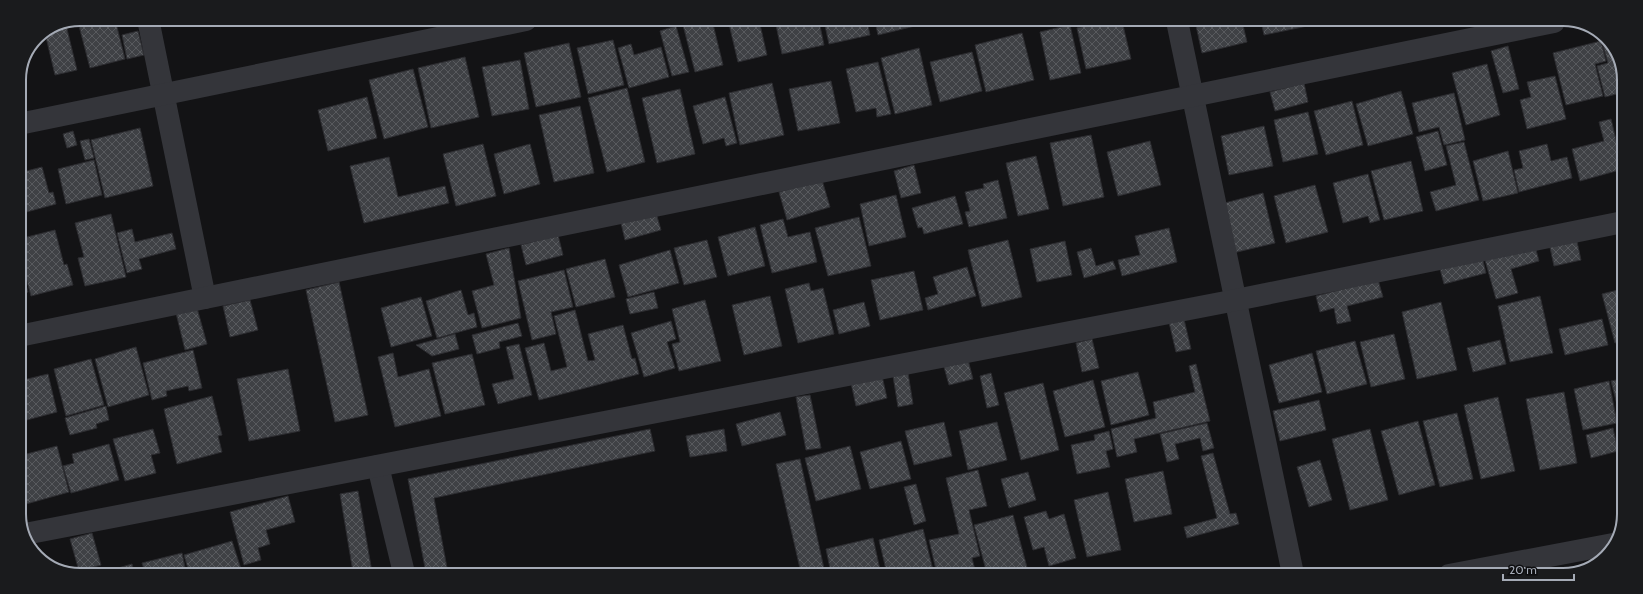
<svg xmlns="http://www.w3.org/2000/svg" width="1643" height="594" viewBox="0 0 1643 594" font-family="Cabin,sans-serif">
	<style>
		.building { fill: url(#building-cross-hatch); stroke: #2d2d31 }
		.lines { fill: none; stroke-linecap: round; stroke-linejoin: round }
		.minor { stroke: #34353a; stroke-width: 22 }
		.rim { fill: none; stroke: #a5abb6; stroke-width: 2 }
	</style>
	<defs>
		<pattern id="building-cross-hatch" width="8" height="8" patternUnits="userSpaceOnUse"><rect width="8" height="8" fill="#3f4145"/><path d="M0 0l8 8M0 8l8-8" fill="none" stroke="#585a5e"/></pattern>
	</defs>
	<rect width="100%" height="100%" fill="#131315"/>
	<g class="building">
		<polygon points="89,19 115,19 125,59 90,68 78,22"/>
		<polygon points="702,20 712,20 723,65 695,72 683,25"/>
		<polygon points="728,20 759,20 767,55 738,62"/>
		<polygon points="775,20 819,21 824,45 782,54"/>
		<polygon points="824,21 867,21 870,35 829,44"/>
		<polygon points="875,21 918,21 919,25 878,35"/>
		<polygon points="922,21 944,21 923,26"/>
		<polygon points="1106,21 1122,21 1131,59 1086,69 1077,28"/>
		<polygon points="1195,21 1242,21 1247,42 1202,53"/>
		<polygon points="1261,21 1322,22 1322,23 1264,35"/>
		<polygon points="66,25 77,70 55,75 45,33"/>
		<polygon points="1070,25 1081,73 1050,80 1040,32"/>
		<polygon points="676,26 689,72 672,76 660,31"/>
		<polygon points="138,31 144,55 127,59 122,35"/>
		<polygon points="1022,33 1034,80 986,92 975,45"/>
		<polygon points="613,40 624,85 588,94 577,48"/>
		<polygon points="1601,41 1606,61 1595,64 1603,96 1566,105 1553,53"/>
		<polygon points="569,43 581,97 536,107 524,53"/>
		<polygon points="631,44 634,55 661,47 669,77 629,88 618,48"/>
		<polygon points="1612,44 1624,76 1624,92 1605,97 1597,66 1608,63 1603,46"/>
		<polygon points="1508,46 1519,89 1503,93 1491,51"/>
		<polygon points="919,48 932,105 895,114 881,58"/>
		<polygon points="972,52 982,91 940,102 930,62"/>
		<polygon points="465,57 479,117 431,128 418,68"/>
		<polygon points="520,60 529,109 492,116 482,67"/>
		<polygon points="878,62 891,114 877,117 876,108 856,112 846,69"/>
		<polygon points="1487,64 1500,115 1466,125 1452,73"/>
		<polygon points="413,69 428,127 384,139 369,80"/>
		<polygon points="1555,76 1566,119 1527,129 1520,100 1531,97 1527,82"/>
		<polygon points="831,81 840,123 798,131 789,89"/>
		<polygon points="772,83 784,135 740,145 729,93"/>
		<polygon points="1304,83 1308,102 1275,111 1270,92"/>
		<polygon points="627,88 645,162 607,172 588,98"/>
		<polygon points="680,89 695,154 657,163 642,98"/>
		<polygon points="1401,91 1413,134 1368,146 1356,104"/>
		<polygon points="1454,93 1465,140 1444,145 1439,127 1419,132 1412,103"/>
		<polygon points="367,97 377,138 328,151 318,110"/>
		<polygon points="725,97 737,143 726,146 724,138 703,144 693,106"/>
		<polygon points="1352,101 1363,145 1326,155 1314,111"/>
		<polygon points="580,106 594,173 554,182 539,115"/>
		<polygon points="1308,112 1318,154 1283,162 1274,120"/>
		<polygon points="1611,119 1623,169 1580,181 1572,149 1604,141 1599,122"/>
		<polygon points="1264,126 1273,166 1229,175 1221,136"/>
		<polygon points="140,128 153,186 105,198 91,140"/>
		<polygon points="73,131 77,145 67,148 63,134"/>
		<polygon points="1438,131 1447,165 1425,171 1416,137"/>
		<polygon points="1091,135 1104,197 1063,206 1050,143"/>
		<polygon points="89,139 94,158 85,160 80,141"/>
		<polygon points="1150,141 1161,185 1118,196 1107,152"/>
		<polygon points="1464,142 1479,200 1436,211 1430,192 1456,185 1446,146"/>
		<polygon points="483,144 496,196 456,206 443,154"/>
		<polygon points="530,144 540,184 504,194 494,154"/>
		<polygon points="1547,144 1551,161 1567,157 1572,178 1519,192 1514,170 1523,168 1519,151"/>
		<polygon points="1508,151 1518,193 1483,201 1473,161"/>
		<polygon points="1036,156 1049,209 1018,216 1006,163"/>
		<polygon points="389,157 398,197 445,186 449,203 364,223 350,166"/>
		<polygon points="94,160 102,195 66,204 58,169"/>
		<polygon points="1411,161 1423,211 1384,220 1371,171"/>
		<polygon points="914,165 921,193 901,198 894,171"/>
		<polygon points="42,167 49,193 53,192 56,204 19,214 19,173"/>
		<polygon points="1368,174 1380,220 1370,223 1368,216 1343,223 1333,183"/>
		<polygon points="822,180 830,207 787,220 779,192"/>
		<polygon points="998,180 1007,218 969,227 965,212 970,211 965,192 984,188 983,184"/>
		<polygon points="1315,185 1328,232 1286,243 1274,196"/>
		<polygon points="1263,193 1275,243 1233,253 1221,204"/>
		<polygon points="896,195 906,237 869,246 860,204"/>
		<polygon points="955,196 963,224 924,234 922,227 918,228 912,208"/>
		<polygon points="656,213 661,230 625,240 621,223"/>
		<polygon points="111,214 126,277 85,286 78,258 84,257 75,223"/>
		<polygon points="859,217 871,266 828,276 815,228"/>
		<polygon points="783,219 788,237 810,232 817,262 772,273 760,225"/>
		<polygon points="755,227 765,266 728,276 718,237"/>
		<polygon points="1169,228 1177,262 1122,276 1118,260 1140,255 1135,236"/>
		<polygon points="132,229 135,242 172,233 176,249 139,259 142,269 127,273 117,233"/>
		<polygon points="55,230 64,265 67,264 73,285 31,296 19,252 19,239"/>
		<polygon points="558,235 563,255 526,265 521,245"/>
		<polygon points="1576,237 1581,260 1554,266 1549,243"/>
		<polygon points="707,240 717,277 684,285 674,248"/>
		<polygon points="1008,240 1022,297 982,307 968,250"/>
		<polygon points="1065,241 1072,275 1037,282 1030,249"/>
		<polygon points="1535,246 1539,261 1511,269 1518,293 1496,299 1485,260"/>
		<polygon points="509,248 521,318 482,328 472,291 494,285 486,254"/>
		<polygon points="1091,248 1096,266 1113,261 1116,269 1084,278 1077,252"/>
		<polygon points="670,250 679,283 628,297 619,265"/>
		<polygon points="1482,257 1486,273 1444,284 1440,269"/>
		<polygon points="19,259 28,292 19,294"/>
		<polygon points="605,259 615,297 576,307 566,269"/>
		<polygon points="967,267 976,296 928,310 925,298 938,294 933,277"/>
		<polygon points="564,270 573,307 551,312 556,334 532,340 518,281"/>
		<polygon points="914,271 923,310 880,320 871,280"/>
		<polygon points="1378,280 1383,297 1347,306 1351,321 1337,324 1334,308 1320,312 1316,296"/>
		<polygon points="339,282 368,415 335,422 306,290"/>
		<polygon points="809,283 811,291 823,288 834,334 798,343 785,289"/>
		<polygon points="1622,289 1622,341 1615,343 1602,294"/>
		<polygon points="461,290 468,315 474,313 477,327 437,338 426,301"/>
		<polygon points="654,292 658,308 630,314 626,299"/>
		<polygon points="770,296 782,346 744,355 732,305"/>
		<polygon points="1540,296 1553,353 1510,362 1498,306"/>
		<polygon points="421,297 432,336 391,347 381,308"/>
		<polygon points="250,300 258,330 230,337 223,306"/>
		<polygon points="705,300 721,361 679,371 672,344 680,342 672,309"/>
		<polygon points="864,302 870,326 839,334 833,310"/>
		<polygon points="1441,302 1457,370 1417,379 1402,312"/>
		<polygon points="197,308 207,344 185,350 176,313"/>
		<polygon points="575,310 588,361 595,360 588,334 623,325 632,359 635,358 639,374 539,400 525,348 544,343 551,371 567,367 554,316"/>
		<polygon points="1183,315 1191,349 1176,352 1168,318"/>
		<polygon points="1602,319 1608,345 1565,355 1559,329"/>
		<polygon points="671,321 676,339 667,342 675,368 644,377 631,333"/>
		<polygon points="518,323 522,336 499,342 500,348 477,354 472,335"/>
		<polygon points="455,334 459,349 432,356 416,345"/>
		<polygon points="1394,334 1405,379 1371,387 1360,342"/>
		<polygon points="1092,339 1099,368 1082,372 1076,343"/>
		<polygon points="1500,340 1506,364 1473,372 1467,348"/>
		<polygon points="1355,341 1367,384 1327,394 1316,351"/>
		<polygon points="519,344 532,395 498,404 492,384 514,379 506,347"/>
		<polygon points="136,347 149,395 108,407 95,359"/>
		<polygon points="1622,348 1622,364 1618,349"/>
		<polygon points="193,350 202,388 189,391 188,386 166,391 167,396 152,400 143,363"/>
		<polygon points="393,353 398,377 429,369 441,416 395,427 378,357"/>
		<polygon points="1312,353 1322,392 1279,403 1269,365"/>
		<polygon points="472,354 485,405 445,414 432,363"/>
		<polygon points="91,359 104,405 66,416 54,369"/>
		<polygon points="968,360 973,379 949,385 944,367"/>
		<polygon points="1196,364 1210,421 1134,439 1137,452 1117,457 1111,429 1156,418 1153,402 1195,392 1189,366"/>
		<polygon points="288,369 300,431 249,441 237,379"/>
		<polygon points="1138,372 1149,415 1111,425 1101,381"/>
		<polygon points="908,373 913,404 898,407 893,376"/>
		<polygon points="991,373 999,405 987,408 980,376"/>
		<polygon points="48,374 57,412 19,422 19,381"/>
		<polygon points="882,376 887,398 856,406 851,383"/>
		<polygon points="1622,379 1622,424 1611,381"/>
		<polygon points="1093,380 1105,427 1065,437 1053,391"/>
		<polygon points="1609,381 1617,423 1583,430 1574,389"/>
		<polygon points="1043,383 1059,450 1021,460 1004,393"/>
		<polygon points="1564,392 1577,463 1540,470 1526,399"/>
		<polygon points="810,395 821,448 806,450 796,397"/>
		<polygon points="212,396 222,435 218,436 222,452 177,464 164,409"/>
		<polygon points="1498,397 1515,471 1481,479 1464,405"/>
		<polygon points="1319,400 1326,430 1280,441 1273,411"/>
		<polygon points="106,406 109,420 96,424 97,428 70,435 65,418"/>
		<polygon points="780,412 786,435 742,446 736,424"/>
		<polygon points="1457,413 1473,479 1440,487 1423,421"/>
		<polygon points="1418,421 1435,485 1399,495 1381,431"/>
		<polygon points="944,422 952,456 914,465 905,431"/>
		<polygon points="997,422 1007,460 968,470 959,431"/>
		<polygon points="1207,423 1214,448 1203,451 1200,438 1175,444 1179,459 1167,462 1160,434"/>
		<polygon points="1613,428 1618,451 1591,458 1586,435"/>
		<polygon points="153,429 160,453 151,455 156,473 125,481 113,439"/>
		<polygon points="650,429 655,451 434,498 448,573 426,573 408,479"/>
		<polygon points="724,429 727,451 690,457 686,436"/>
		<polygon points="1370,429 1388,500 1350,510 1332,439"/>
		<polygon points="1109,431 1113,449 1106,451 1110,467 1077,474 1071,445 1095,440 1094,435"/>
		<polygon points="901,441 911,479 870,489 860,452"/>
		<polygon points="109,444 119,480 71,493 63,466 74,463 72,454"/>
		<polygon points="57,446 69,492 19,506 19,456"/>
		<polygon points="850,446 861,489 816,501 805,458"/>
		<polygon points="1213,453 1230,514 1236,513 1239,524 1187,538 1184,527 1217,518 1201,456"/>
		<polygon points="800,459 825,573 801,573 776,464"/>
		<polygon points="1320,460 1332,500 1309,507 1297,467"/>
		<polygon points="978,470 987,506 969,510 980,556 972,558 976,574 937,574 929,540 959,534 946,478"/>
		<polygon points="1163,471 1172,514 1134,522 1125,479"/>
		<polygon points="1028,472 1036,500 1009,508 1001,479"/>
		<polygon points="916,484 926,521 914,525 904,487"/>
		<polygon points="358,491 372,572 353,572 340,494"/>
		<polygon points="1108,492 1121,550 1087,557 1074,500"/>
		<polygon points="288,496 295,522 266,530 270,544 258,548 261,560 244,565 230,512"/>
		<polygon points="1046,511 1049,519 1064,514 1076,558 1049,566 1044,547 1033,550 1024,517"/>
		<polygon points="1013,515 1028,571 1016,574 987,574 974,525"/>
		<polygon points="923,529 934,574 887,574 879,540"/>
		<polygon points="92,533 101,565 79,571 70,539"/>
		<polygon points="873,538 881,574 831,573 826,549"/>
		<polygon points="232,541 242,572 189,572 184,555"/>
		<polygon points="182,553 186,572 145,572 142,563"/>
		<polygon points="132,564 134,572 104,572"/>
	</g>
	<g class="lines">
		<g class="minor">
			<polyline points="148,19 205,298"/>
			<polyline points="1177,21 1293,574"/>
			<polyline points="19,124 526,20"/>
			<polyline points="19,336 1554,22"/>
			<polyline points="378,466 404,573"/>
			<polyline points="25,534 1236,300 1623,222"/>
			<polyline points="1449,575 1613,544"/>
		</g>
	</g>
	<path d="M0 0H1643V594H0ZM80 26H1563A54 54 0 0 1 1617 80V514A54 54 0 0 1 1563 568H80A54 54 0 0 1 26 514V80A54 54 0 0 1 80 26Z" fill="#1a1b1d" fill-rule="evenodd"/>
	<path class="rim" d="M80 26H1563A54 54 0 0 1 1617 80V514A54 54 0 0 1 1563 568H80A54 54 0 0 1 26 514V80A54 54 0 0 1 80 26Z"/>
	<path d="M1503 574v6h71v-6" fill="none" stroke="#a5abb6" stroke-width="2"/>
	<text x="1509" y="574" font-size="12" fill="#a5abb6" stroke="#0e0e10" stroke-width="3" paint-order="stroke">20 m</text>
</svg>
